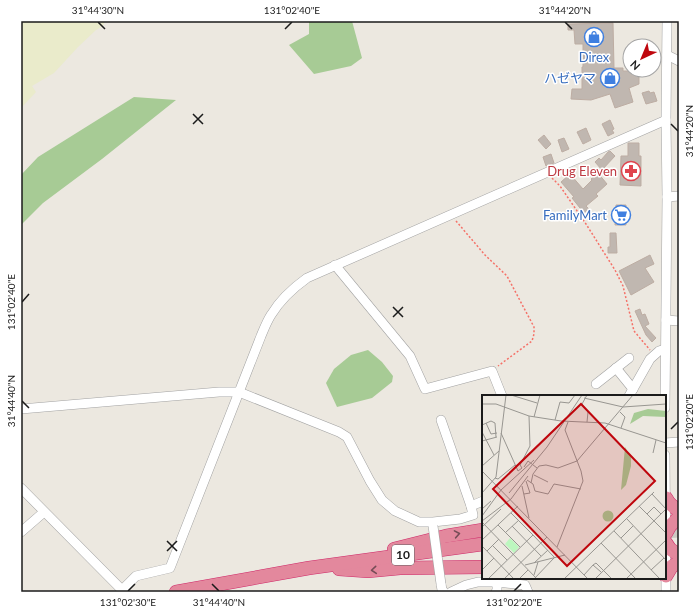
<svg xmlns="http://www.w3.org/2000/svg" width="700" height="613" viewBox="0 0 700 613" font-family="Lato,'Noto Sans JP',sans-serif">
	<style>
		.farmland { fill: #eaebcb }
		.forest { fill: #a7cb95 }
		.building { fill: #c0b7b0; stroke: #bdada3 }
		.lines { fill: none; stroke-linecap: round; stroke-linejoin: round }
		.highway-tunnel { stroke: #cdc9c2; stroke-width: 13; stroke-dasharray: 13 6; stroke-linecap: butt }
		.minor-casing { stroke: #a2a2a2; stroke-width: 10 }
		.highway-casing { stroke: #cf2868; stroke-width: 14 }
		.path { stroke: #f57168; stroke-width: 1.5; stroke-dasharray: 2 2; stroke-linecap: butt }
		.minor { stroke: #fff; stroke-width: 9 }
		.highway { stroke: #e3889d; stroke-width: 13 }
		.minor-bridge-casing { stroke: #a2a2a2; stroke-width: 10; stroke-linecap: butt }
		.minor-bridge { stroke: #fff; stroke-width: 9 }
		.oneway { stroke: #754c56 }
		.ticks { fill: none; stroke: #1b1b1b; stroke-width: 1.5 }
		.labels { text-anchor: middle; stroke-width: 3; stroke-linejoin: round; paint-order: stroke }
		.shield { fill: #fff; stroke: #5f5f5f; stroke-width: 1 }
		.shield-label { font-size: 12px; font-weight: bold; fill: #1b1b1b }
		.shop-label { font-size: 13px; fill: #366cbe; stroke: #fff; text-anchor: end }
		.health-label { font-size: 13px; fill: #be3a42; stroke: #fff; text-anchor: end }
		.inset-road { fill: none; stroke: #989691; stroke-width: 1 }
		.view { fill: #bf060d; fill-opacity: 0.15; stroke: #bf060d; stroke-width: 2 }
		.inset-edge { fill: none; stroke: #1b1b1b; stroke-width: 2 }
		.neatline { fill: none; stroke: #1b1b1b; stroke-width: 1.5 }
		.ticks-label { font-size: 10px; text-anchor: middle; fill: #1b1b1b }
	</style>
	<rect width="100%" height="100%" fill="#ece8e0"/>
	<polygon class="farmland" points="21,21 105,21 103,26 96,30 78,47 54,73 32,86 36,92 21,108"/>
	<g class="forest">
		<polygon points="309,21 352,21 362,58 351,66 314,74 289,45 309,34"/>
		<polygon points="134,97 176,100 102,159 43,203 21,225 21,175 38,157"/>
		<polygon points="368,350 382,362 393,376 392,382 372,398 337,407 326,383 334,369 351,355"/>
	</g>
	<g class="building">
		<polygon points="613,23 614,68 623,68 623,71 639,71 639,84 629,88 633,102 615,108 610,94 591,100 571,99 572,89 582,89 582,67 583,67 583,44 575,44 574,30 568,30 568,24"/>
		<polygon points="649,91 650,93 654,92 657,101 646,104 642,93"/>
		<polygon points="610,120 614,129 612,130 614,133 608,136 602,124"/>
		<polygon points="586,128 591,140 583,144 577,132"/>
		<polygon points="544,135 551,144 546,149 538,140"/>
		<polygon points="564,138 569,149 562,152 558,140"/>
		<polygon points="628,143 639,143 639,156 641,156 641,186 620,185 621,156 628,156"/>
		<polygon points="610,151 615,156 602,170 595,162 599,158 601,160 608,152"/>
		<polygon points="551,154 554,163 546,166 543,157"/>
		<polygon points="598,173 607,184 596,194 598,196 586,206 589,209 584,213 572,198 574,197 561,182 570,174 583,189 592,180 591,179"/>
		<polygon points="616,205 626,205 626,225 615,225"/>
		<polygon points="610,233 616,233 617,253 608,253 608,247 610,247"/>
		<polygon points="650,255 654,264 645,268 654,282 631,295 619,271"/>
		<polygon points="640,309 642,315 645,314 649,324 645,326 656,338 652,342 646,335 635,311"/>
	</g>
	<g class="lines">
		<polyline class="highway-tunnel" points="665,532 679,531"/>
		<g class="minor-casing">
			<g id="minor">
				<polyline points="667,55 679,61"/>
				<polyline points="667,197 679,196"/>
				<polyline points="335,265 410,356 425,389 492,371 502,396"/>
				<polyline points="666,320 679,321"/>
				<polyline points="616,368 633,389"/>
				<polyline points="596,384 629,358"/>
				<polyline points="629,396 650,359 659,351 665,349"/>
				<polyline points="665,408 667,197 666,120 667,21"/>
				<polyline points="21,409 219,392 239,392 339,432 347,437 370,481 382,500 395,511 419,522 433,522 460,519 473,515 471,506 483,501"/>
				<polyline points="441,420 471,506"/>
				<polyline points="665,443 679,442"/>
				<polyline points="665,455 666,592"/>
				<polyline points="21,488 124,592"/>
				<polyline points="21,532 44,512"/>
				<polyline points="441,584 442,590 444,592"/>
				<path d="M122 590 136 576 170 568 261 336C264 329 267 321 271 315 280 300 293 288 307 278L666 120"/>
				<polyline points="451,592 466,585 478,582 497,582"/>
				<polyline points="496,592 497,590 497,582 525,585 528,592"/>
			</g>
		</g>
		<g class="highway-casing">
			<g id="highway">
				<path d="M666 498C669 504 672 507 679 510"/>
				<polyline points="665,532 666,533 670,526 679,517"/>
				<polyline points="665,544 666,543 670,549 679,555"/>
				<polyline points="394,549 446,536 483,530"/>
				<polyline points="339,569 368,571 400,568 483,567"/>
				<polyline points="665,575 666,576 672,566 679,563"/>
				<polyline points="176,592 309,568 483,544"/>
			</g>
		</g>
		<g class="path">
			<polyline points="552,178 560,186 586,224 615,270 623,286 634,331 650,350"/>
			<polyline points="456,221 485,255 507,276 534,327 534,334 532,341 498,366"/>
		</g>
		<use href="#minor" class="minor"/>
		<use href="#highway" class="highway"/>
		<g class="minor-bridge-casing">
			<polyline id="minor-bridge" points="433,526 441,584"/>
		</g>
		<use href="#minor-bridge" class="minor-bridge"/>
	</g>
	<defs><path id="oneway-chevron" d="M-2-3.5L2.5 0L-2 3.5" fill="none" stroke-width="1.6" stroke-linecap="round" stroke-linejoin="round"/></defs>
	<g class="oneway">
		<use href="#oneway-chevron" transform="translate(457 534) rotate(-10)"/>
		<use href="#oneway-chevron" transform="translate(374 570) rotate(175)"/>
	</g>
	<path class="ticks" d="M98 22 105 29M565 22 572 29M285 29 292 22M193 114 203 124M193 124 203 114M671 124 678 131M22 302 29 294M393 307 403 317M393 317 403 307M22 401 29 408M671 429 678 422M167 541 177 551M167 551 177 541M212 584 219 591M128 591 135 584M514 591 521 584"/>
	<defs>
		<g id="shop-ring" transform="scale(1)"><circle r="9.5" fill="#fff" stroke="#3f7fe0" stroke-width="1.5"/><path d="M-5-2.5h2.3a2.7 3.5 0 0 1 5.4 0H5L5.5 6h-11ZM-1.5-2.5h3a1.5 2.3 0 0 0-3 0Z" fill="#3f7fe0"/></g>
		<g id="pharmacy-ring" transform="scale(1)"><circle r="9.5" fill="#fff" stroke="#e0444e" stroke-width="1.5"/><path d="M-2-6h4v4h4v4h-4v4h-4v-4h-4v-4h4Z" fill="#e0444e"/></g>
		<g id="supermarket-ring" transform="scale(1)"><circle r="9.5" fill="#fff" stroke="#3f7fe0" stroke-width="1.5"/><path d="M-6-5.5h2.5l.6 2H6L4.5 2H-2.5L-4.4-4H-6ZM-1.5 3.2a1.3 1.3 0 1 0 .1 0ZM3 3.2a1.3 1.3 0 1 0 .1 0Z" fill="#3f7fe0"/></g>
	</defs>
	<g fill-rule="evenodd">
		<use href="#shop-ring" x="594" y="37"/>
		<use href="#shop-ring" x="610" y="78"/>
		<use href="#pharmacy-ring" x="631" y="171"/>
		<use href="#supermarket-ring" x="621" y="215"/>
	</g>
	<g class="labels">
		<rect class="shield" x="392" y="545" width="22" height="20" rx="3"/>
		<g class="shield-label">
			<text x="403" y="559">10</text>
		</g>
		<g class="shop-label">
			<text x="594" y="62" text-anchor="middle">Direx</text>
			<text x="596" y="83">ハゼヤマ</text>
			<text x="607" y="220">FamilyMart</text>
		</g>
		<g class="health-label">
			<text x="617" y="176">Drug Eleven</text>
		</g>
	</g>
	<g transform="translate(482 395)">
		<rect width="184" height="184" fill="#ece8e0"/>
		<path d="M166 14 184 16V22L161 21 148 29 152 18ZM143 52 149 62V71L144 90 139 95ZM120.5 121a5.5 5.5 0 1 1 11 0a5.5 5.5 0 1 1-11 0Z" fill="#a7cb95"/>
		<path d="M28 143 37 152 32 158 23 149Z" fill="#bcf7bf"/>
		<path class="inset-road" d="M29 0 55 8M105 0 100 9 106 17 105 27M102 3 141 12 184 9M0 9H14L47 21 79 26 123 28 184 48M138 17 143 22 139 33M52 22 58 0M73 25 78 7 87 8 93 0M4 28 9 39 15 38M0 30 9 26 13 28 14 42M0 37 12 60M19 38 36 76 40 73 38 70 48 51 47 21M0 46 15 42M171 58 174 45M0 71 17 56M42 72 46 66 55 73M0 76 106 184M52 80 66 87M13 83 16 84 33 70M45 85 51 89 53 96 66 99 72 89 99 94M49 88 51 79 57 71 64 70 76 73 95 66 151 0M40 91 47 123M0 98 14 82 24 0M27 98 65 52 100 0M42 99 48 98 44 86M170 99 184 114M157 111 184 138M0 114 9 106M29 118 51 140M165 119 172 112 179 119M0 121 19 95 52 65M145 124 184 165M0 126 29 104 46 81M0 127 55 184M16 130 38 152M30 131 59 161M0 132 19 114M132 136 177 183M24 137 37 125M139 143 151 131M0 145 36 111M119 148 154 184M10 150 25 165M0 151 32 184M75 152 101 86 99 76 83 35 86 27M5 156 17 144M52 168 66 155M43 170 83 160M0 175 12 163M169 175 182 163M119 177 111 170 114 168 130 184M52 180 56 167M102 180 111 170M6 184 51 140 73 163M22 184 65 142M37 184 46 175M52 184 72 163M82 184 172 97M113 184 184 114M144 184 184 145"/>
		<path class="view" d="M99 9 173 86 85 171 11 94Z"/>
		<rect width="184" height="184" class="inset-edge"/>
	</g>
	<rect width="700" height="613" fill="none" stroke="#ffffff" stroke-width="44"/>
	<g transform="translate(642 58) rotate(224)"><circle r="19" fill="#ffffff" stroke="#a4a4a4"/>
	<path d="M0-3L7 15L0 10L-7 15Z" fill="#bf060d"/>
	<text y="-6" font-size="11" font-weight="bold" text-anchor="middle" fill="#1b1b1b">N</text>
	</g>
	<rect x="22" y="22" width="656" height="569" class="neatline"/>
	<g class="ticks-label">
		<text x="98" y="14">31°44'30"N</text>
		<text x="292" y="14">131°02'40"E</text>
		<text x="565" y="14">31°44'20"N</text>
		<text transform="translate(689 131) rotate(-90)" y="4">31°44'20"N</text>
		<text transform="translate(11 302) rotate(-90)" y="4">131°02'40"E</text>
		<text transform="translate(11 401) rotate(-90)" y="4">31°44'40"N</text>
		<text transform="translate(689 422) rotate(-90)" y="4">131°02'20"E</text>
		<text x="128" y="606">131°02'30"E</text>
		<text x="219" y="606">31°44'40"N</text>
		<text x="514" y="606">131°02'20"E</text>
	</g>
</svg>
